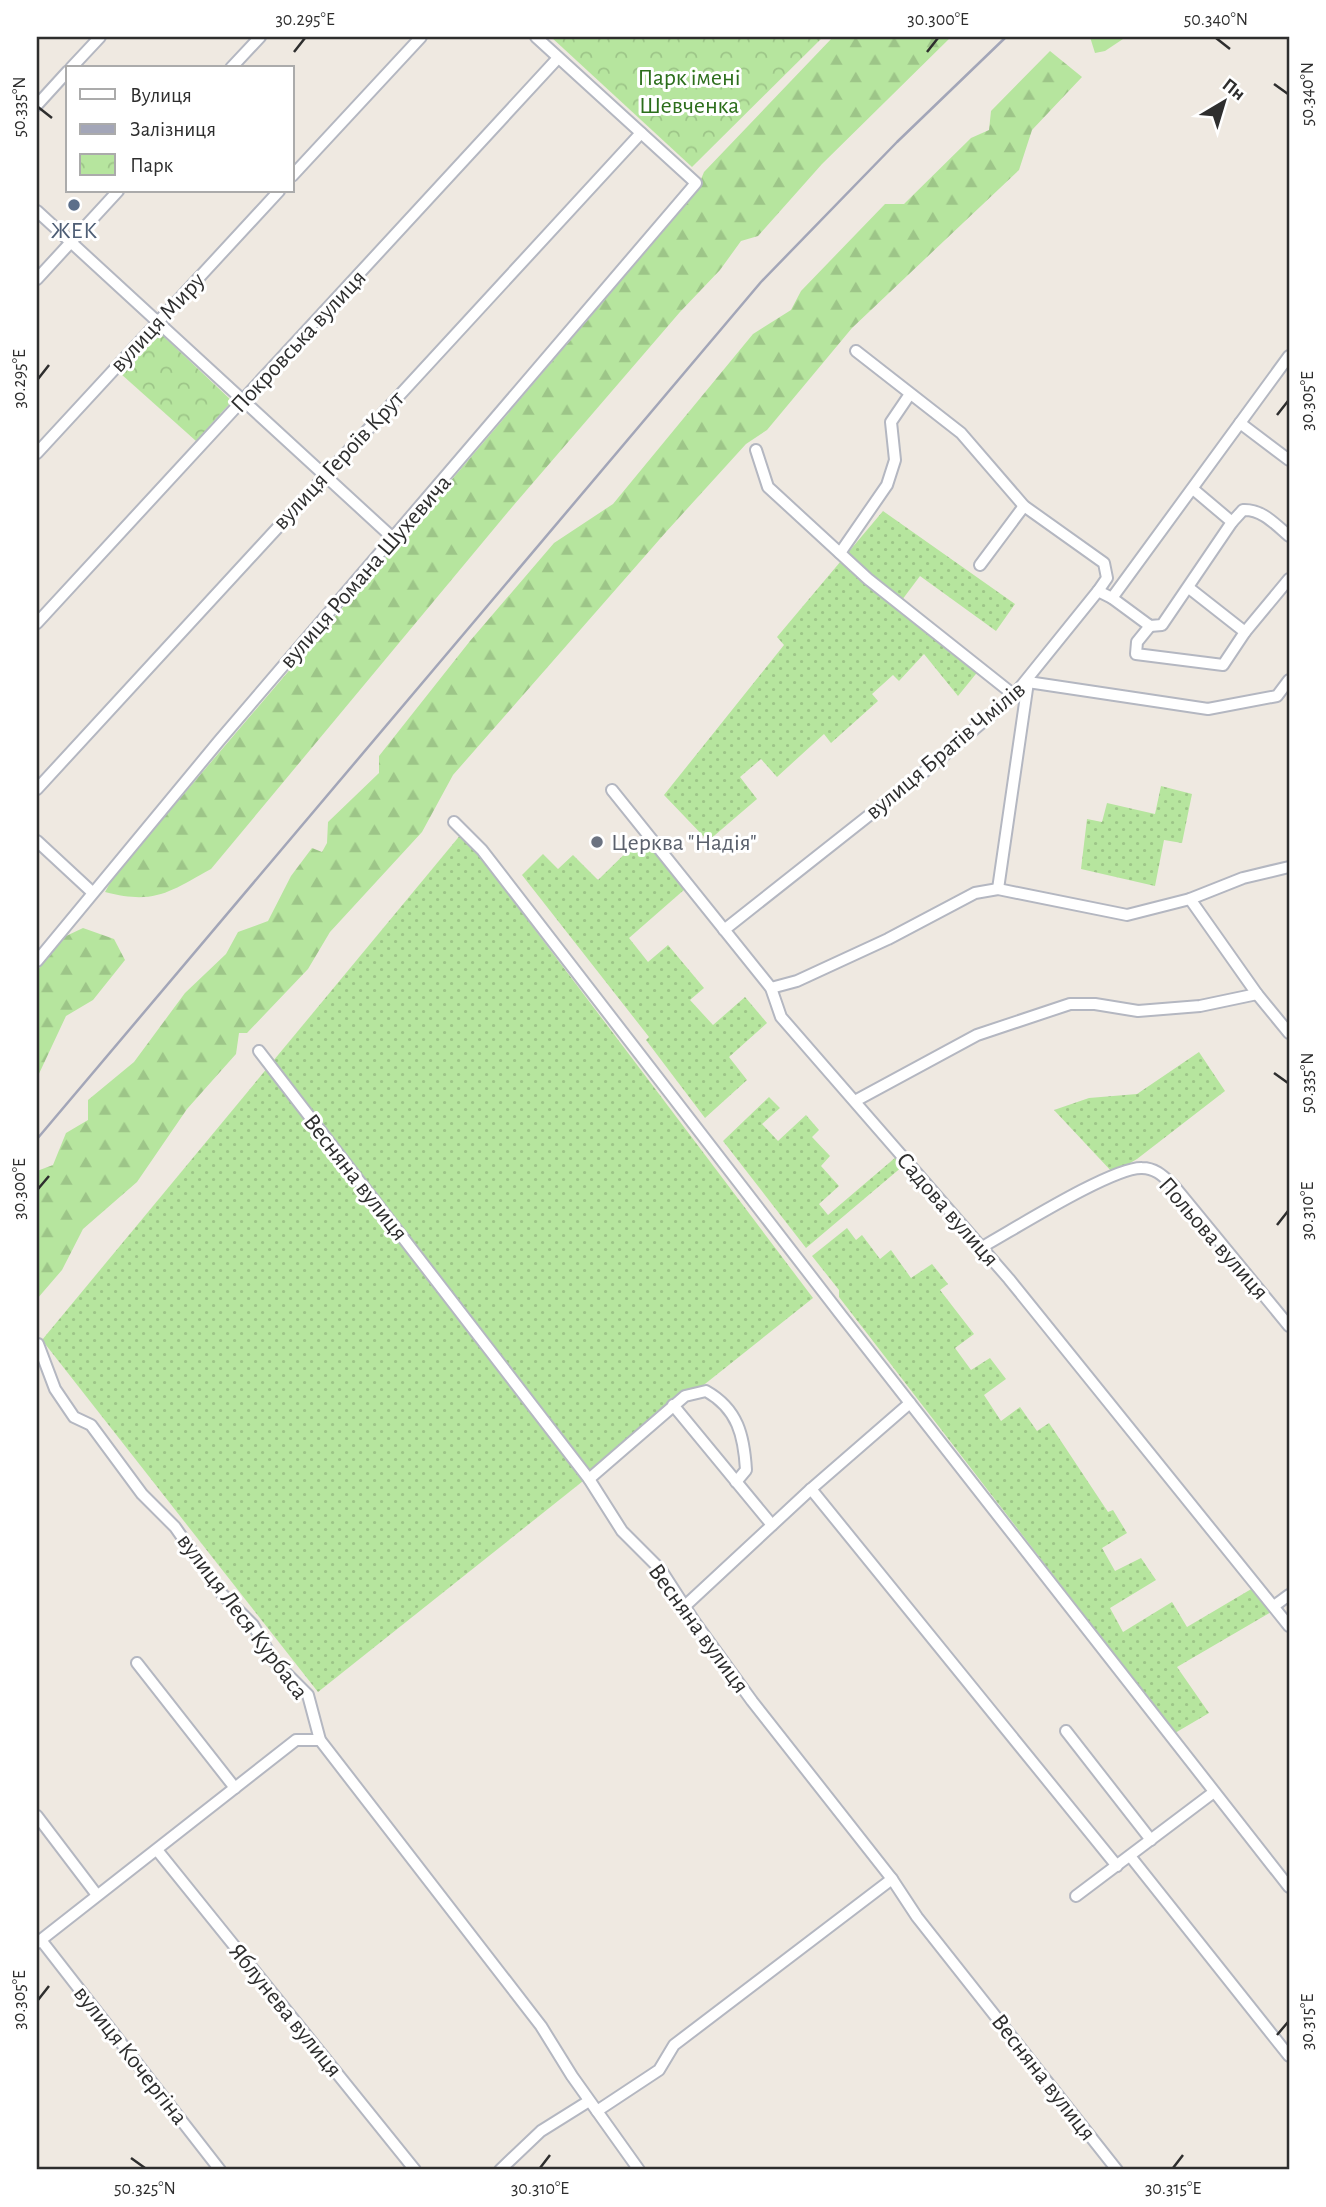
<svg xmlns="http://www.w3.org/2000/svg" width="1326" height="2207" viewBox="0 0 1326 2207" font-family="'Alegreya Sans',sans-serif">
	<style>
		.grass { fill: url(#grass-dots) }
		.forest { fill: url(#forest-firs) }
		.park { fill: url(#park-crowns) }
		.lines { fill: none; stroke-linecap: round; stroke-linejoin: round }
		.street-casing { stroke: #b4b7c1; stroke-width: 14 }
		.street { stroke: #fff; stroke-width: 10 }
		.rail { stroke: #a3a6b8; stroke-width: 2.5 }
		.ticks { fill: none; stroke: #2e2e2e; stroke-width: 2.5 }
		.service-dot { fill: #5c6f8a; stroke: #fff; stroke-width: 2.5 }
		.worship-dot { fill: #6b7280; stroke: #fff; stroke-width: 2.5 }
		.labels { text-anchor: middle; stroke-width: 6; stroke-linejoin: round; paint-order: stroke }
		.park-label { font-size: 24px; fill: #2c6e1b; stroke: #fff }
		.service-label { font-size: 24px; fill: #4e5e75; stroke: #fff }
		.street-label { font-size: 24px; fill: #2e2e2e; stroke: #fff }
		.worship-label { font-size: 24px; fill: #5b616d; stroke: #fff; text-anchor: start }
		.neatline { fill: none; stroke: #2e2e2e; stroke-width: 2.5 }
		.ticks-label { font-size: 18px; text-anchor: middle; fill: #2e2e2e }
	</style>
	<defs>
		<pattern id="grass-dots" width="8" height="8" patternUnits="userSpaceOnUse" patternTransform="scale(1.75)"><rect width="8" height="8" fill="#b6e59e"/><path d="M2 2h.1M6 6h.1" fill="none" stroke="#9dc588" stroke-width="1.8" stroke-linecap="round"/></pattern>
		<pattern id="forest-firs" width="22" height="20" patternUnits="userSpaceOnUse" patternTransform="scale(1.75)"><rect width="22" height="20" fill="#b6e59e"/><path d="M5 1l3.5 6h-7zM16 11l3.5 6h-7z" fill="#9dc588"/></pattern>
		<pattern id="park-crowns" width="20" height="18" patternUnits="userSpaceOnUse" patternTransform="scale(1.75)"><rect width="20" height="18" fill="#b6e59e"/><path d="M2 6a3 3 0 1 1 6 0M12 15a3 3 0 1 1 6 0" fill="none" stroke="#9dc588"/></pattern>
	</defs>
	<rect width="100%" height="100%" fill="#efe9e1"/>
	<g class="grass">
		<polygon points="883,511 1015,604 996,631 920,576 902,600 984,664 958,696 924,654 899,681 893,675 872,694 878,701 831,743 824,734 777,777 761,759 740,777 757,799 708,841 664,795 784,645 777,637"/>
		<polygon points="1161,786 1192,794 1182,843 1164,840 1155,886 1081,869 1087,819 1102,822 1107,803 1155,814"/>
		<polygon points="462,833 813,1298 318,1692 42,1340"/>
		<polygon points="642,837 685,889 629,938 648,962 668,945 704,988 690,1000 713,1025 745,997 767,1023 729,1057 747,1080 705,1118 646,1040 649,1037 522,875 543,854 558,869 573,855 598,880"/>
		<polygon points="1199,1052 1225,1091 1137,1159 1113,1173 1054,1110 1089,1098 1137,1094"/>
		<polygon points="769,1097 780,1108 762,1124 778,1141 806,1115 819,1130 812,1137 830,1156 821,1166 839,1186 819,1204 828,1215 896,1157 903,1166 806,1248 723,1141"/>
		<polygon points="847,1228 856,1240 862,1235 880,1259 891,1250 911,1278 932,1264 948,1284 940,1290 974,1334 955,1348 971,1370 990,1358 1006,1379 984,1395 1001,1421 1020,1407 1037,1431 1049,1423 1108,1512 1113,1510 1127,1533 1102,1548 1115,1571 1141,1558 1156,1580 1110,1608 1123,1632 1172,1602 1187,1627 1253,1588 1273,1611 1177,1667 1209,1713 1175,1733 839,1297 839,1290 812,1256"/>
	</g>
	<g class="forest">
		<path d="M833 37H951L822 164 758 236 741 241 720 270 680 312 513 506 211 869C169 892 155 905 105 892L114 876 695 194 704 172Z"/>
		<polygon points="1090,37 1126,37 1105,51 1095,53"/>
		<polygon points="1050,51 1082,77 1032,130 1019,170 852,328 767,430 746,444 666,532 453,775 422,832 330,932 308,969 247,1033 239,1033 236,1054 187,1109 137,1182 83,1229 62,1270 37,1299 37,1171 53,1165 66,1133 88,1120 88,1100 134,1062 185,993 226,954 238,932 268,921 291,876 312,848 322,852 327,843 328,822 379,773 379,756 470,641 554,543 613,504 753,334 791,310 801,291 885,204 904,204 971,138 989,130 991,111"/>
		<polygon points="83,928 114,939 125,960 93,1000 66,1016 37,1078 37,971 64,937"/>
	</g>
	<g class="park">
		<polygon points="551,37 823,37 692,167"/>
		<polygon points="159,332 232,401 196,441 121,374"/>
	</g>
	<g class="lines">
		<g class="street-casing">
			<g id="street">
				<polyline points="71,68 100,37"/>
				<polyline points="231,68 260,37"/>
				<polyline points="37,105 68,71"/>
				<polyline points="292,176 421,37"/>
				<polyline points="37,211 394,539"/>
				<polyline points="37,279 118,191"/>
				<polyline points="856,351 961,433 1024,506 1104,563 1107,578 1098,591"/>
				<polyline points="1240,423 1289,460"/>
				<polyline points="756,450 768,487 868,579 1014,695"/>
				<polyline points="37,453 279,191"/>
				<path d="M1232 522 1243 510C1262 509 1275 524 1289 536"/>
				<polyline points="840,553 887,485 895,460 891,422 910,394"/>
				<polyline points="980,565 1024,506"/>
				<polyline points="1112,598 1150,626 1162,625 1232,522 1193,489"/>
				<polyline points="37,623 558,58"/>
				<polyline points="1150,626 1137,642 1136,654 1223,665 1245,632 1189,588"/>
				<polyline points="1245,632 1289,579"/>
				<polyline points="37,789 641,133"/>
				<polyline points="612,790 771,988 781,1017 1009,1279 1289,1626"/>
				<polyline points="454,822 482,850 841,1315 1289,1887"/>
				<polyline points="37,841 92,892"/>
				<polyline points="998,889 1028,682 1208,709 1277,696 1289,680"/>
				<polyline points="1190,899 1257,994 1289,1033"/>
				<polyline points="724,930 934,764 1014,695 1098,591 1112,598 1289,356"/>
				<polyline points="37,961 219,741 696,183 536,37"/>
				<polyline points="771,988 797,981 888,939 975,893 998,889 1127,915 1190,899 1243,878 1289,867"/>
				<polyline points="259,1051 589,1479 622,1531 661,1570 694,1621 752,1701 892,1879 917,1917 1117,2170"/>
				<polyline points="855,1101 977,1035 1070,1004 1095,1004 1138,1011 1200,1006 1257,994"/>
				<path d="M982 1247C1013 1230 1112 1167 1142 1168 1156 1168 1164 1177 1174 1186L1289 1326"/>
				<polyline points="38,1344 55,1389 74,1417 91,1425 142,1494 175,1527 222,1594 253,1625 274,1661 308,1695 320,1740 541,2026 572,2076 639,2170"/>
				<polyline points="673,1405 772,1525"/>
				<path d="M589 1479 685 1396 706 1391C738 1409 744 1436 746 1470L736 1482"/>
				<polyline points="811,1489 1117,1866"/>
				<polyline points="685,1606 811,1489 910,1403"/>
				<polyline points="1274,1606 1289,1595"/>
				<polyline points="137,1663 235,1788"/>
				<polyline points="1066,1731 1151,1840"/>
				<polyline points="37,1816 97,1895"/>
				<polyline points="157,1850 415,2170"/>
				<polyline points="1130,1856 1289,2056"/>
				<polyline points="1076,1896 1214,1792"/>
				<polyline points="41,1940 220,2170"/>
				<polyline points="37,1943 296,1740 320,1740"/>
				<polyline points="597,2111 659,2070 674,2045 892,1879"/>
				<polyline points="500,2170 541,2131 589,2101"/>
			</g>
		</g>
		<use href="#street" class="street"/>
		<polyline class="rail" points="37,1139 761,282 897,142 1006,37"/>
	</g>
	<path class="ticks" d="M1216 38 1230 49M294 52 305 38M927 52 938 38M1274 84 1288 94M38 107 52 118M38 379 49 365M1277 415 1288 401M1274 1073 1288 1083M38 1189 49 1176M1277 1225 1288 1211M38 2000 49 1986M1277 2035 1288 2022M131 2158 145 2168M540 2168 550 2155M1173 2168 1183 2155"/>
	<circle class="service-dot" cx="74" cy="205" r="7"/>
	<circle class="worship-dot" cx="597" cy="842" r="7"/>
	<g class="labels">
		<g class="park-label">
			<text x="689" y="85">Парк імені<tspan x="689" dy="28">Шевченка</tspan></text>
		</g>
		<g class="service-label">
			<text x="74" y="238">ЖЕК</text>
		</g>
		<g class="street-label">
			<text transform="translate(157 322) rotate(-47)" y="8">вулиця Миру</text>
			<text transform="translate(298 341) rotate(-47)" y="8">Покровська вулиця</text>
			<text transform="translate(338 460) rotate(-47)" y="8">вулиця Героїв Крут</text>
			<text transform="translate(365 571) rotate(-49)" y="8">вулиця Романа Шухевича</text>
			<text transform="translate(945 750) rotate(-40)" y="8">вулиця Братів Чмілів</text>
			<text transform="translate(356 1177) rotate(52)" y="8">Весняна вулиця</text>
			<text transform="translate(948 1209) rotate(49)" y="8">Садова вулиця</text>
			<text transform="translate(1214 1238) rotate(49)" y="8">Польова вулиця</text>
			<text transform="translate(243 1616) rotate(53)" y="8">вулиця Леся Курбаса</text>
			<text transform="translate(699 1628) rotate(54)" y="8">Весняна вулиця</text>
			<text transform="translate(286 2010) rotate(51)" y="8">Яблунева вулиця</text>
			<text transform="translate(131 2055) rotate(52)" y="8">вулиця Кочергіна</text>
			<text transform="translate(1044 2077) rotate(52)" y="8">Весняна вулиця</text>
		</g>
		<g class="worship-label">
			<text x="611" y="850">Церква "Надія"</text>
		</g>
	</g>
	<rect width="1326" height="2207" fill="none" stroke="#ffffff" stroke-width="77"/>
	<rect x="66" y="66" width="228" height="126" fill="#ffffff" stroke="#ababab" stroke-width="2"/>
	<rect x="80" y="89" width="35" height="10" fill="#ffffff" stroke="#ababab" stroke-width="2"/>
	<text x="130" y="102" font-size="21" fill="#2e2e2e">Вулиця</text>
	<rect x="80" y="124" width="35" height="10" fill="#a3a6b8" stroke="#ababab" stroke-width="2"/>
	<text x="130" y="136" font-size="21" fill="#2e2e2e">Залізниця</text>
	<rect x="80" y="154" width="35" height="21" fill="url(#park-crowns)" stroke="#ababab" stroke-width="2"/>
	<text x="130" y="172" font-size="21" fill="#2e2e2e">Парк</text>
	<g transform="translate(1224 102) rotate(38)" stroke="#ffffff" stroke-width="5" paint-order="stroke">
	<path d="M0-5L12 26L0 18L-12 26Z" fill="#2e2e2e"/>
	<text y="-10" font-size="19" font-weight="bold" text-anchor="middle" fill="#2e2e2e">Пн</text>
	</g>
	<rect x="38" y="38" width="1250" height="2130" class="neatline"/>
	<g class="ticks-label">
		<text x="305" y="25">30.295°E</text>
		<text x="938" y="25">30.300°E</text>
		<text x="1216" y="25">50.340°N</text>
		<text transform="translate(1307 94) rotate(-90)" y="6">50.340°N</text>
		<text transform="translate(19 107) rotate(-90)" y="6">50.335°N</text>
		<text transform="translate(19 379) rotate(-90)" y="6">30.295°E</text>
		<text transform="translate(1307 401) rotate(-90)" y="6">30.305°E</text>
		<text transform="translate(1307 1083) rotate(-90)" y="6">50.335°N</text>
		<text transform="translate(19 1189) rotate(-90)" y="6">30.300°E</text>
		<text transform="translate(1307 1211) rotate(-90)" y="6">30.310°E</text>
		<text transform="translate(19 2000) rotate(-90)" y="6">30.305°E</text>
		<text transform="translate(1307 2022) rotate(-90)" y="6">30.315°E</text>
		<text x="145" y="2194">50.325°N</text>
		<text x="540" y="2194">30.310°E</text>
		<text x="1173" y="2194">30.315°E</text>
	</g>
</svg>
